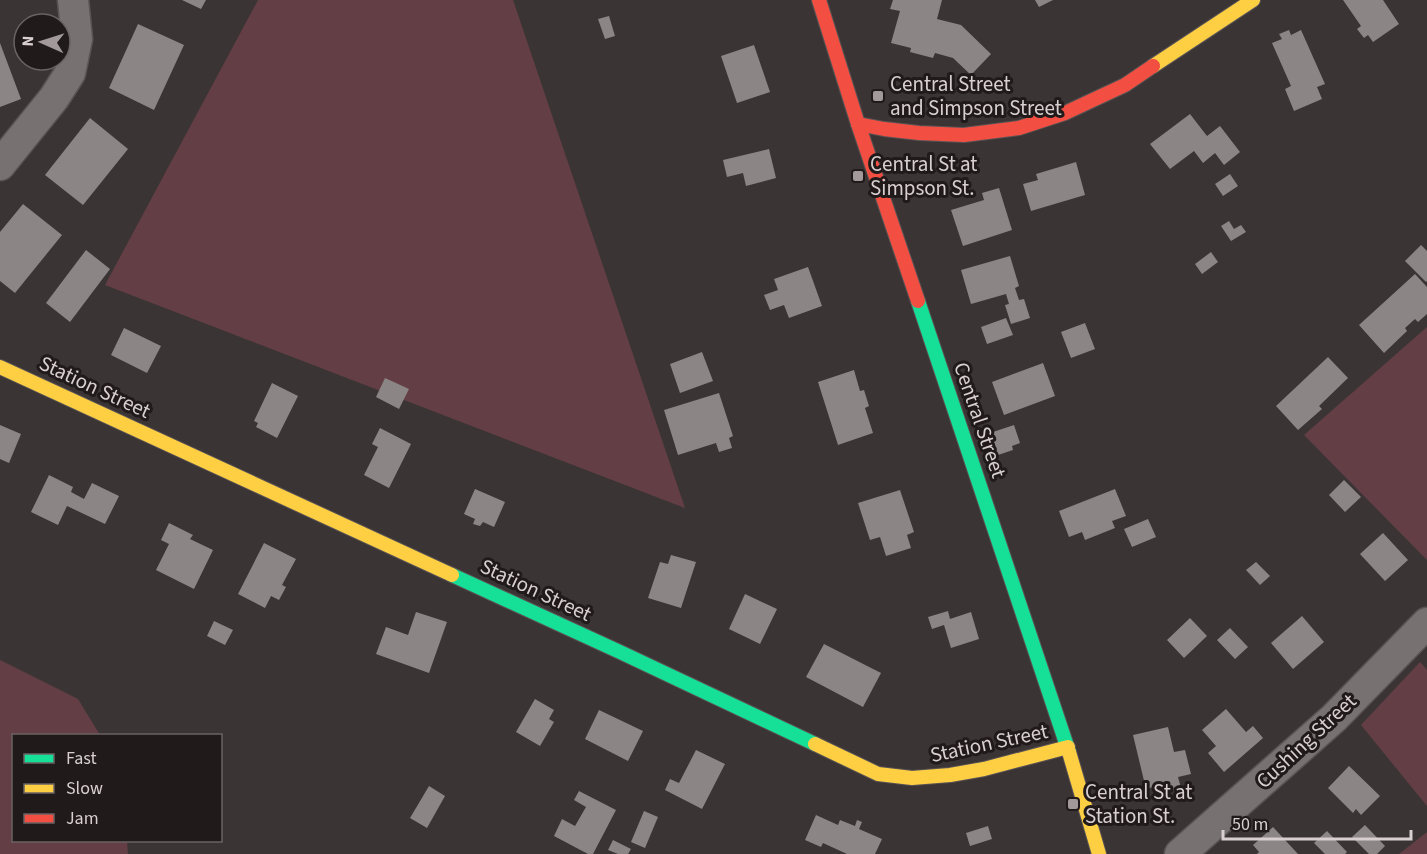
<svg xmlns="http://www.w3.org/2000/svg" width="1427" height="854" viewBox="0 0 1427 854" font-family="'Source Sans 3',sans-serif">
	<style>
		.green { fill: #633f45 }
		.building { fill: #8b8586 }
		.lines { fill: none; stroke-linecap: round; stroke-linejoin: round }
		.street-casing { stroke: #595354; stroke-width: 33 }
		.fast-casing { stroke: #595354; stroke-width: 16 }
		.slow-casing { stroke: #595354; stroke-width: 16 }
		.jam-casing { stroke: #595354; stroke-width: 16 }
		.street { stroke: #777172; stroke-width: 30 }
		.fast { stroke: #16e098; stroke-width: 14 }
		.slow { stroke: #ffcf43; stroke-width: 14 }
		.jam { stroke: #f24e42; stroke-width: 14 }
		.poi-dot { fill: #a1999a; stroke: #211a1b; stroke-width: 2 }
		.labels { text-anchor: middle; stroke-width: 6; stroke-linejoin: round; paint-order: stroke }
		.poi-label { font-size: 21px; fill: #d8cfd0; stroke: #211a1b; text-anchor: start }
		.street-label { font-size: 21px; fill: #d8cfd0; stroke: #211a1b }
	</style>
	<rect width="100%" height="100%" fill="#3b3435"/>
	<g class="green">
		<polygon points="258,0 513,0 685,508 105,285"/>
		<polygon points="1427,327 1427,560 1304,435"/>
		<polygon points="0,660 78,699 100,735 14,736 14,840 127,841 128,854 0,854"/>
		<polygon points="1420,662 1427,670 1427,806 1361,725"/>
		<polygon points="1427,832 1427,854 1399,854"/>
	</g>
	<g class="building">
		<polygon points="182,0 206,0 201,9"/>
		<polygon points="893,0 942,0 937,19 961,25 991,54 971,75 953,58 935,53 933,58 910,52 911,48 891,43 900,11 890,9"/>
		<polygon points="1035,0 1053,0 1039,7"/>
		<polygon points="1343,0 1383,0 1399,24 1373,42 1368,35 1364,38 1357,29 1361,26"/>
		<polygon points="609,16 615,36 605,39 598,19"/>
		<polygon points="138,24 184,45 154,110 109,88"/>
		<polygon points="1289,30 1291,35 1301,30 1325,84 1317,87 1322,99 1294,111 1285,89 1291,86 1272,43 1282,39 1279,34"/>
		<polygon points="0,43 21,99 0,107"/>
		<polygon points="754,45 770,92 737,103 721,56"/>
		<polygon points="1190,114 1207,136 1220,126 1240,152 1224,165 1215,153 1203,163 1194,151 1170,169 1150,144"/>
		<polygon points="90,118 128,149 83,205 45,175"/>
		<polygon points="769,149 776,178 746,186 743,173 727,177 723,160"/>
		<polygon points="1076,162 1085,195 1031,211 1023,184 1038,180 1036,174"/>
		<polygon points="1230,174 1238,186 1223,196 1215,184"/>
		<polygon points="999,188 1012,230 963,246 951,210 984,200 982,193"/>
		<polygon points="23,204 62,235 15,293 0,281 0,232"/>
		<polygon points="1229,221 1234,229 1241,225 1246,232 1231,241 1221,226"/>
		<polygon points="1421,245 1427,251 1427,281 1426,282 1405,261"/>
		<polygon points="86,250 110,269 70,322 46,303"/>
		<polygon points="1211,252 1218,262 1202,274 1195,264"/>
		<polygon points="1010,256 1019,286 1015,288 1019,300 1024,299 1030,318 1011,324 1005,305 1009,304 1006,294 971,304 961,270"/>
		<polygon points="808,267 822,306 789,318 784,305 770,310 764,295 778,290 774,279"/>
		<polygon points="1415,274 1427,287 1427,314 1418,322 1415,319 1405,328 1407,331 1384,353 1359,325"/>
		<polygon points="1006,318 1013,335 987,344 981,327"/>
		<polygon points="1085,323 1095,349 1071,358 1061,332"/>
		<polygon points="124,328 161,346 147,373 111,355"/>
		<polygon points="702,352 713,381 680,393 670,364"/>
		<polygon points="1328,357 1348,378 1319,406 1322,409 1298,430 1276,406"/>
		<polygon points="1043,363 1055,396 1004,415 992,382"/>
		<polygon points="854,370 860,391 864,390 869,406 865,408 873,433 838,445 818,382"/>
		<polygon points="385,378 409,389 399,409 376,397"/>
		<polygon points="272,383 298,396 277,438 256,427 258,423 254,421"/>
		<polygon points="719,393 733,436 729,438 732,448 719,452 716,443 678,455 664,410"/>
		<polygon points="0,425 21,434 9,463 0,459"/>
		<polygon points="1014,425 1020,443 1012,446 1013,450 995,456 987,434"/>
		<polygon points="380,428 411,444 389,488 364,475 378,447 372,444"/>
		<polygon points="49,475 73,487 71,492 84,499 92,483 119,496 105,524 67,506 58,525 31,512"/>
		<polygon points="1344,480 1361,497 1345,512 1329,495"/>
		<polygon points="475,489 505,502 494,527 483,522 480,526 473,524 475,519 464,514"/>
		<polygon points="1115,489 1126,516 1112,521 1115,528 1085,540 1082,532 1069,537 1059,511"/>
		<polygon points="900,490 914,532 907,535 911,548 886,556 880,537 870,540 858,503"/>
		<polygon points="1148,519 1156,537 1132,547 1124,529"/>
		<polygon points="169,523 193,535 190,539 213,550 194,589 156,570 169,544 161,540"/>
		<polygon points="1383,533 1408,560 1385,581 1360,554"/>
		<polygon points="264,543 296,559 282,585 286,587 279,600 271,596 265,608 238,594"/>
		<polygon points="671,555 696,562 681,608 648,598 660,562 668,564"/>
		<polygon points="1256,562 1270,576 1260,585 1246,570"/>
		<polygon points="745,594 777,609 760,644 729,629"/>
		<polygon points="948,611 950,619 971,612 979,639 951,648 944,625 932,629 928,617"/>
		<polygon points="416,612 447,622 429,673 376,654 386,627 408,635"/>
		<polygon points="1302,616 1324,642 1293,669 1271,643"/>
		<polygon points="1190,618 1207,636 1184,658 1167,640"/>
		<polygon points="214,621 233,630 225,645 207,636"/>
		<polygon points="1230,628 1248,647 1235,659 1217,640"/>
		<polygon points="824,644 881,673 863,707 806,677"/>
		<polygon points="535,699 554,710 549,719 554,722 540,746 516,732"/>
		<polygon points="1226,709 1246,732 1253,726 1263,738 1224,772 1208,753 1216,746 1202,730"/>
		<polygon points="599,710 643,731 628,761 585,739"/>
		<polygon points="1168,727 1174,752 1185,750 1191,774 1178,777 1181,788 1164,793 1162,785 1146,789 1133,735"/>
		<polygon points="696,750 725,764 702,809 665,790 670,779 679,783"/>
		<polygon points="1349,766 1380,796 1361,815 1356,809 1353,813 1328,788"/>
		<polygon points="429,786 445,796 427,828 410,818"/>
		<polygon points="579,791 616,810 593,854 588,854 554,836 562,819 575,826 586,807 574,800"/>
		<polygon points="644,811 658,817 645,848 631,842"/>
		<polygon points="816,815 838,825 840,820 855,826 857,820 862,822 859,829 882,839 875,854 847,854 823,843 821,847 805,840"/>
		<polygon points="1365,825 1385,846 1377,854 1369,854 1352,837"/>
		<polygon points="988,826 992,839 970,846 966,833"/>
		<polygon points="1273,827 1298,854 1257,854 1259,852 1253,845"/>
		<polygon points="1327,831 1347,852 1345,854 1325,854 1314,843"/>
		<polygon points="613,840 631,849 628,854 618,854 608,850"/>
	</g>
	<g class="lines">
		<g class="street-casing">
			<g id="street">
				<polyline points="0,165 54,98 70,73 77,39 73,0"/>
				<polyline points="1180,854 1334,718 1427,623"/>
			</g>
		</g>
		<g class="fast-casing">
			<g id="fast">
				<polyline points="918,301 1069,752"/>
				<polyline points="452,575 620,652 815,744"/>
			</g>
		</g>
		<g class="slow-casing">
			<g id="slow">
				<polyline points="1153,66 1253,0"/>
				<polyline points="0,367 452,575"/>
				<polyline points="815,744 878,774 912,778 950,775 984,769 1068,747"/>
				<polyline points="1069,752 1099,854"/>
			</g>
		</g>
		<g class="jam-casing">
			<g id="jam">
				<polyline points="819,0 858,124 918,301"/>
				<polyline points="858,124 884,129 919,133 964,135 1019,128 1065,113 1125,85 1153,66"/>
			</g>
		</g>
		<use href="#street" class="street"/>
		<use href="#fast" class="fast"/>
		<use href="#slow" class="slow"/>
		<use href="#jam" class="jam"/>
	</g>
	<g class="poi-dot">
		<rect x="872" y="90" width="12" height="12" rx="3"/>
		<rect x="852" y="170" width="12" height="12" rx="3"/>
		<rect x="1067" y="798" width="12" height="12" rx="3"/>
	</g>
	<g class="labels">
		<g class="poi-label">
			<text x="890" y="91">Central Street<tspan x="890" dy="24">and Simpson Street</tspan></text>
			<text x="870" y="171">Central St at<tspan x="870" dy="24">Simpson St.</tspan></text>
			<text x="1085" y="799">Central St at<tspan x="1085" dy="24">Station St.</tspan></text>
		</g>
		<g class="street-label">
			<text transform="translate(95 387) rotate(25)" y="7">Station Street</text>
			<text transform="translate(980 420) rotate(71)" y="7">Central Street</text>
			<text transform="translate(536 590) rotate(25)" y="7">Station Street</text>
			<text transform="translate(1306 741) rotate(-43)" y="7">Cushing Street</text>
			<text transform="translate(989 743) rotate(-12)" y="7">Station Street</text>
		</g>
	</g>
	<rect x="12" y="734" width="210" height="108" fill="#211a1b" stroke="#6a6263" stroke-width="1.5"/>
	<rect x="24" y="754" width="30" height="9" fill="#16e098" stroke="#6a6263" stroke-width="1.5"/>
	<text x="66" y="764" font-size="18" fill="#d8cfd0">Fast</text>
	<rect x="24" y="784" width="30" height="9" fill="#ffcf43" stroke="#6a6263" stroke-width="1.5"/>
	<text x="66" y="794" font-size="18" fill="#d8cfd0">Slow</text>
	<rect x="24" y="814" width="30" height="9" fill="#f24e42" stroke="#6a6263" stroke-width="1.5"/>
	<text x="66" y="824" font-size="18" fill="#d8cfd0">Jam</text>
	<g transform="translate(42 42) rotate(273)"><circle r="28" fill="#211a1b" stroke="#6a6263" stroke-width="1.5"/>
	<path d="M0-4.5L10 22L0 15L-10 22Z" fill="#a1999a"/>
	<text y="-9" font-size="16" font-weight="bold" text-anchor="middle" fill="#d8cfd0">N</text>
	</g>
	<path d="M1223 830v9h188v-9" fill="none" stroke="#d8cfd0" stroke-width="3"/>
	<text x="1232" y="830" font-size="18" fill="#d8cfd0" stroke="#211a1b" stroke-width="4.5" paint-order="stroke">50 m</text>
</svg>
